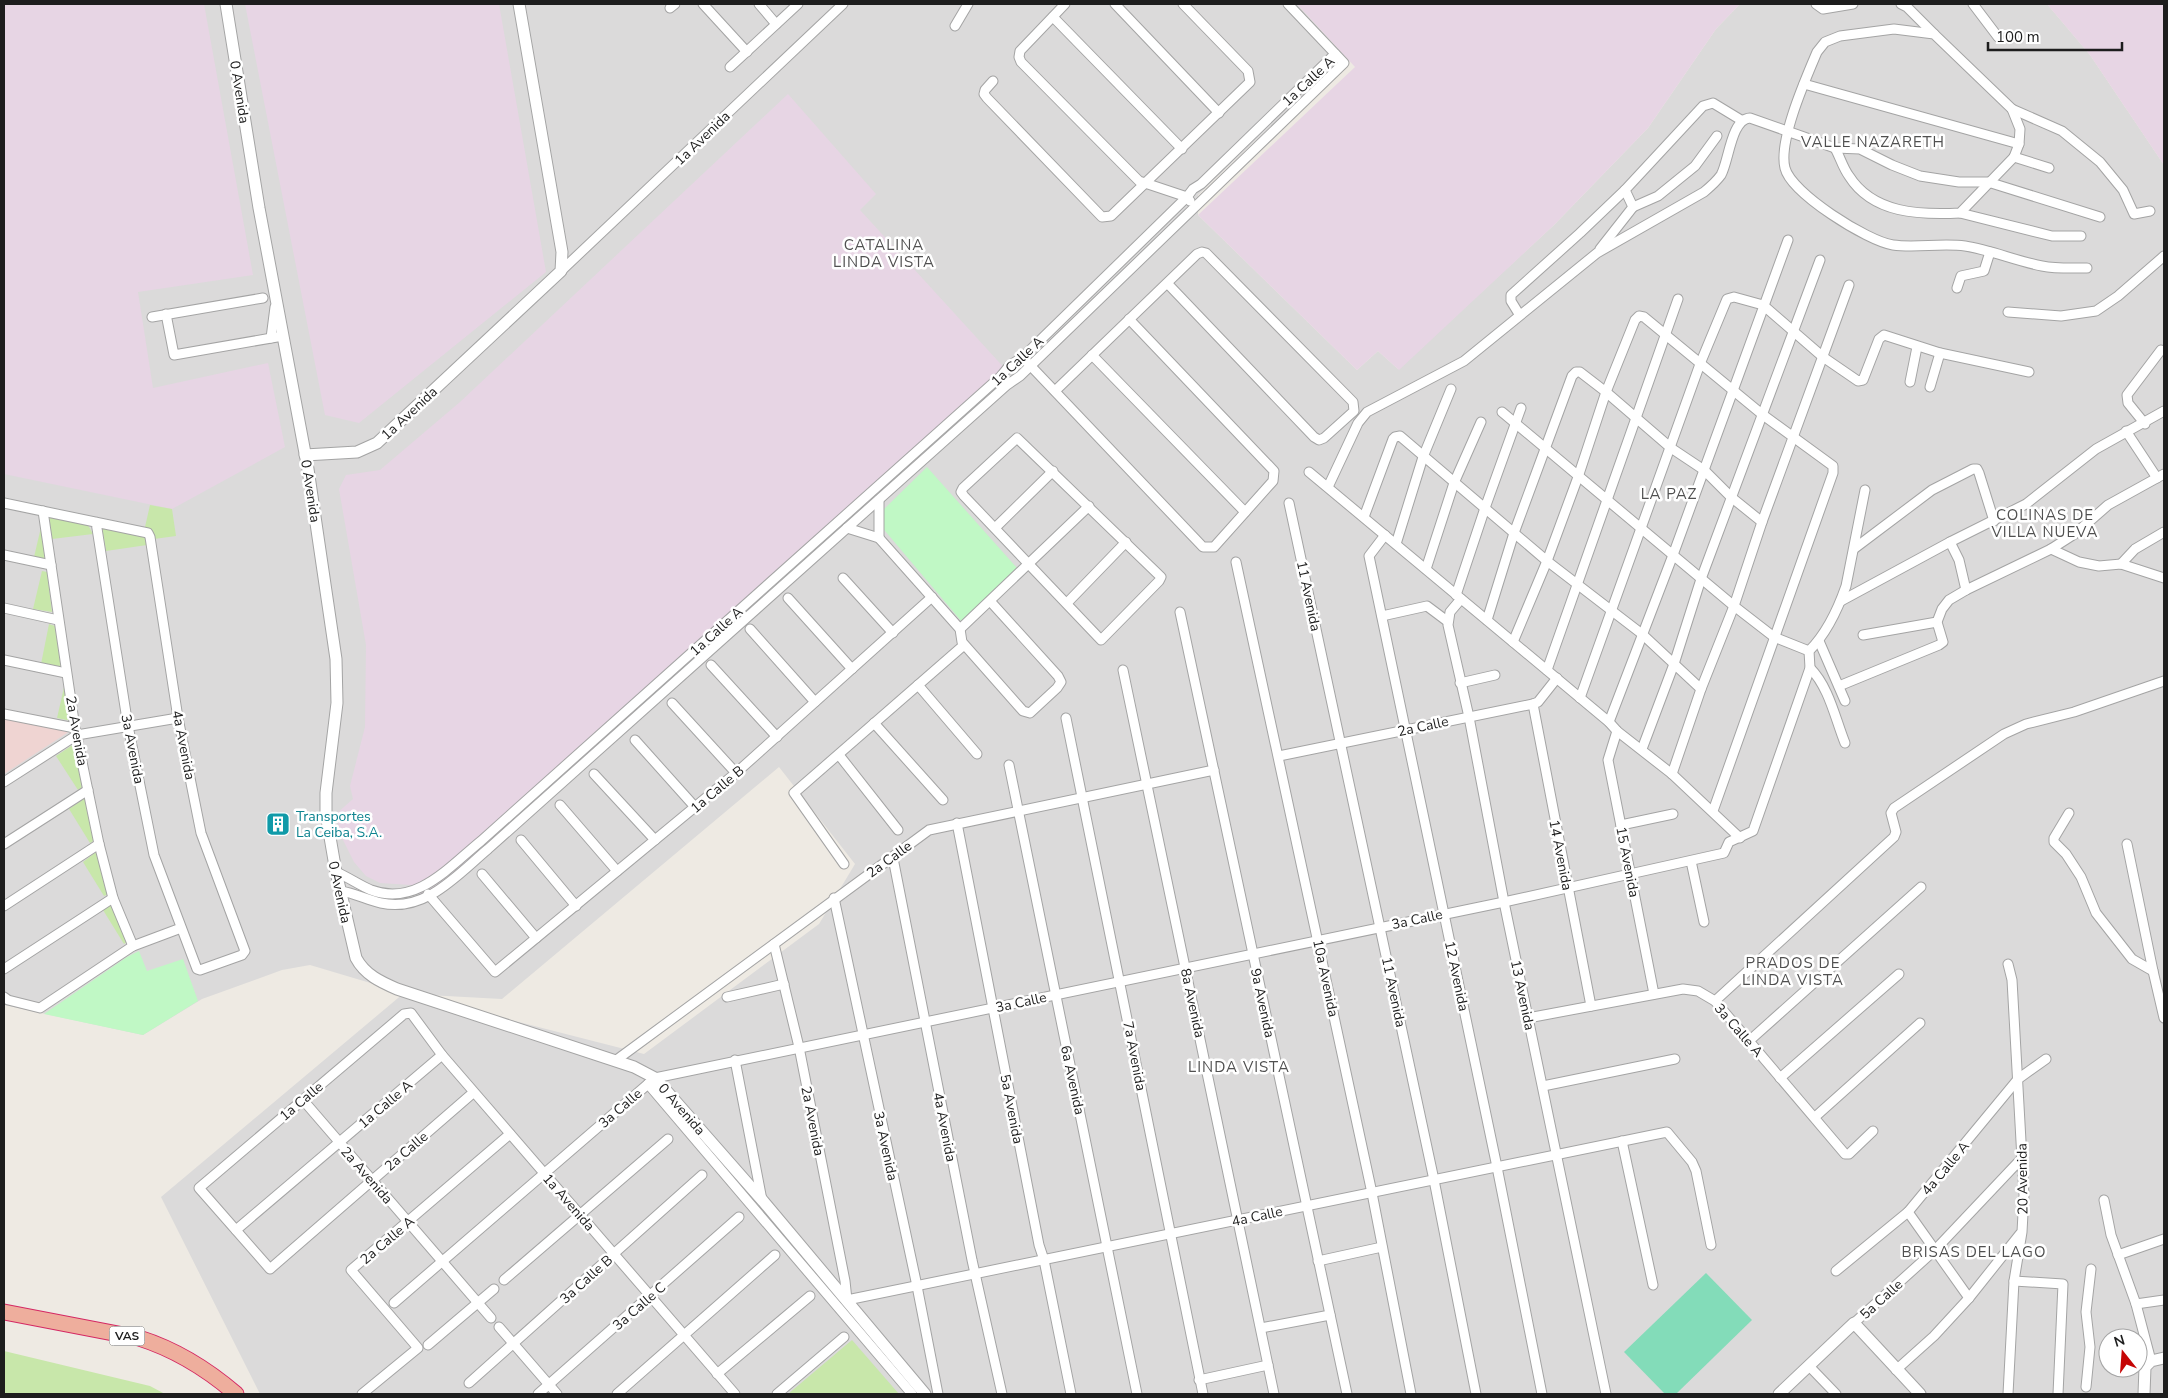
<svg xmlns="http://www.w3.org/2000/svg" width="2168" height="1398" viewBox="0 0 2168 1398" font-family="'Nunito Sans',sans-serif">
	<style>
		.residential { fill: #dbdada; fill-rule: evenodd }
		.commercial { fill: #efd4d2 }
		.industrial { fill: #e7d5e4 }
		.grass { fill: #c8e7aa }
		.park { fill: #c0f8c5 }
		.pitch { fill: #83dcb9 }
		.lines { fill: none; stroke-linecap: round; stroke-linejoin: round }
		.minor-casing { stroke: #a4a4a4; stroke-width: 11 }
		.tertiary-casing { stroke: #a4a4a4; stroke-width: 13 }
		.trunk-casing { stroke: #d42863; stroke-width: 17 }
		.minor { stroke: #fff; stroke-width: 9 }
		.tertiary { stroke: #fff; stroke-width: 11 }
		.trunk { stroke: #eeae9d; stroke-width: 15 }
		.labels { text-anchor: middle; stroke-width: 5; stroke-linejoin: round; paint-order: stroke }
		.shield { fill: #fff; stroke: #616161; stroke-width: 1 }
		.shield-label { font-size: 12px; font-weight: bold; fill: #1d1d1d }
		.street-label { font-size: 14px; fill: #1d1d1d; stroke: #fff }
		.culture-label { font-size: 14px; fill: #0d838f; stroke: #fff; text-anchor: start }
		.neighbourhood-label { font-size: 15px; letter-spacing: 1px; fill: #505050; stroke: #fff }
	</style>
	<rect width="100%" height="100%" fill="#eeeae3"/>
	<path class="residential" d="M4 4H1297L1345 56 1198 195V215L1357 370 1378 351 1398 369 1554 225 1648 128 1716 29 1740 4H2047L2090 55 2164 165V1394H260L161 1197 404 993 310 965 282 970 202 999 143 1035 4 1005ZM779 767 855 864 819 924 644 1054 409 994 502 999ZM2108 1338H2138V1368H2108Z"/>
	<polygon class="commercial" points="4,718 70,731 4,774"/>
	<g class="industrial">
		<polygon points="4,4 204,4 253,275 138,292 153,388 268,363 285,447 172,509 4,474"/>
		<polygon points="245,4 499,4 546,272 359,423 325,415"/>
		<polygon points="1297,4 1740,4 1716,29 1648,128 1554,225 1399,370 1378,351 1357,370 1198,215 1355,67"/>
		<polygon points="2047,4 2164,4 2164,165 2090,55"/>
		<polygon points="788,94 876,194 860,210 1008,372 426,901 411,885 380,883 366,876 354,862 341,836 336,814 353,799 350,786 365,727 366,645 339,489 346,475 380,470 460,402"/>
	</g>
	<g class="grass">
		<polygon points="150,505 172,509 176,536 154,539 150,529 145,527"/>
		<polygon points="49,517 88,525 93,534 52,539"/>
		<polygon points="42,523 46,559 34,557"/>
		<polygon points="102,527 144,536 147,545 106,551"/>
		<polygon points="42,571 47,572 52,612 33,609"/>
		<polygon points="49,624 55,626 61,668 41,664"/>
		<polygon points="65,683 71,721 57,718"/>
		<polygon points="74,744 82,787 78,790 56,756"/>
		<polygon points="85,798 95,840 90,843 69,809"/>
		<polygon points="96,852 108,894 104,896 83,862"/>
		<polygon points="112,904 127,942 124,944 103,910"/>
		<polygon points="852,1340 899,1394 788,1394"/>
		<polygon points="4,1351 150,1386 165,1394 4,1394"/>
	</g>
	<g class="park">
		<polygon points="927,467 1017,568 962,622 880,525 882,511"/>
		<polygon points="139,951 147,971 183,959 198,1001 143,1035 44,1014 127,957"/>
	</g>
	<polygon class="pitch" points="1706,1273 1752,1320 1676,1394 1665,1394 1624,1352"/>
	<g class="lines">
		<g class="minor-casing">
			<g id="minor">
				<polyline points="703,4 747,52"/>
				<polyline points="759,4 776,24"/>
				<polyline points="1065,4 1020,51 1019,57 1021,62 1139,181 1187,197 1190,201"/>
				<polyline points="1115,4 1219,113"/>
				<polyline points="1816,4 1823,9 1853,4"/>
				<polyline points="1901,4 1907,7 1934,34"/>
				<polyline points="1973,4 1998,37"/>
				<polyline points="670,8 675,4"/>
				<polyline points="1053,17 1182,149"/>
				<polyline points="955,26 968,4"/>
				<polyline points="730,67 798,4"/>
				<polyline points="993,81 985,90 984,94 987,98 1102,217 1111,216 1250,82 1248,71 1183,4"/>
				<polyline points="1804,84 2019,144"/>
				<polyline points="2012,109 2062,131 2100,162 2123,190 2134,214 2150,211"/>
				<path d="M1835 148C1840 157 1843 168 1849 176 1873 214 1920 215 1960 213L2014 157 2019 144 2020 129 2012 109 1934 34 1894 29 1840 36 1825 42 1817 52C1806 78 1778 141 1785 168 1791 193 1867 241 1893 245 1915 248 1942 243 1965 246 1991 250 2016 261 2042 266 2057 269 2072 268 2087 268"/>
				<polyline points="2014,157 2049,168"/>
				<polyline points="1633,207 1658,196 1695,166 1717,136"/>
				<polyline points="1960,213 2052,236 2081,236"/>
				<polyline points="1600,249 1633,207 1625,190 1703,106 1713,103 1741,120"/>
				<polyline points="561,271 843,4"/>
				<polyline points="1957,288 1961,276 1984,271 1990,252"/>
				<polyline points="2008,312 2061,316 2096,311 2118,296 2164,256"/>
				<polyline points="166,314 174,355 283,336"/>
				<polyline points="1519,314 1511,301 1511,295 1580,233 1625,190"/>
				<polyline points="152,317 263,298"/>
				<polyline points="271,338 275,307"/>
				<polyline points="1092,355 1245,512"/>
				<polyline points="1026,361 1203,547 1214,547 1273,481 1274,471 1129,319"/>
				<polyline points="1910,382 1917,347"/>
				<polyline points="1930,387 1940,353"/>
				<polyline points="1055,391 1197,254 1202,252 1206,253 1353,402 1354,411 1324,438 1319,440 1314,437 1167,283"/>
				<polyline points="1502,412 1734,606 1774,637 1809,651"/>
				<polyline points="2145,424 2128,403 2127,395 2161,350"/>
				<polyline points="2126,431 2157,478"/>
				<polygon points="1017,438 1161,577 1159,581 1101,640 964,496 961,492 963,488"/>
				<polyline points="1309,472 1609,722 1617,731 1672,774 1740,838"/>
				<path d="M1328 487 1358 423 1367 412 1464 361 1597 253 1704 192C1710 187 1716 182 1721 175 1729 161 1731 119 1750 118L1835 148 1860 149 1892 165 1920 176 1959 182H1988L2100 217"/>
				<polyline points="879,500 879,538"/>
				<polyline points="4,503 148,533 150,537 178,718 201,833 245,951 242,955 200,970 197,969 154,855 128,726 96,522"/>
				<polyline points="1289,503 1434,1180 1476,1394"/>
				<polyline points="43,511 75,728 99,844 113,898 133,946"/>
				<polyline points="1364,517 1393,439 1395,437 1400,436 1547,561 1642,634 1701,689"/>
				<polyline points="847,528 879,538 960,629 962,642 1023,711 1030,713 1057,688 1061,682 1058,676 990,601"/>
				<polyline points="995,528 1053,471"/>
				<polyline points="1385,535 1369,556 1497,1167 1542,1394"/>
				<polyline points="1950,542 1959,560 1966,590"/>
				<polyline points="1396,544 1423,457 1451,389"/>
				<polyline points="1855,548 1932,490 1973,469 1977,469 1979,473 1994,521"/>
				<polyline points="2051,549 2079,562 2099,566 2121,564 2164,578"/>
				<polyline points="4,555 51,565"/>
				<polyline points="1236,562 1372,1193 1411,1394"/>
				<polyline points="2121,564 2135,549 2164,532"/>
				<polyline points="1426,569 1454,483 1481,422"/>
				<polyline points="843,578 893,633"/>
				<polyline points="1456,595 1485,508 1521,408"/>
				<polyline points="788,598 852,669"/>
				<polyline points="1461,599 1450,612 1448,625 1469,717 1504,902 1606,1394"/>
				<polyline points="1841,601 1950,542 2026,504 2096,449 2164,411"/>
				<polyline points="1067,603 1126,542"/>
				<polyline points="4,608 58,620"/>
				<polyline points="1180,612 1347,1394"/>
				<polyline points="1382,616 1427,606 1447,621"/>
				<polyline points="1487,620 1514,533 1572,376 1576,372 1580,372 1606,392 1671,448 1704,470 1731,497 1762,522"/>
				<polyline points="750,629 815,702"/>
				<polyline points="960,629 1089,506"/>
				<polyline points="1863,635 1937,622"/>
				<polyline points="1819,641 1845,701"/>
				<polyline points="1513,642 1547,561 1578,477 1606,392 1635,320 1639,316 1644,317 1763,415 1833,466 1833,473 1713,811"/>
				<polyline points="4,660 66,673"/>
				<polyline points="711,665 777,737"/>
				<path d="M1810 668C1829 687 1835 718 1845 743"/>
				<polyline points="1123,670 1274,1394"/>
				<polyline points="1547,670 1678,299"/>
				<polyline points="1460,683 1495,675"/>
				<polyline points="918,685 977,754"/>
				<polyline points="1839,686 1939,645 1943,642 1937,622 1942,609 1949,600 1966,590 2051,549 2076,533 2108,505 2164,474"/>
				<polyline points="1580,698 1700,364 1727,299 1734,297 1763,305 1823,357 1858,381 1863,380 1879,339 1884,335 1940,353 2029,372"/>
				<polyline points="672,703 736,773"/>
				<polyline points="1533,704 1591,1006"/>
				<polyline points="4,714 75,728"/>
				<polyline points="1066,718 1203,1394"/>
				<polyline points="1609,722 1673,555 1788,240"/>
				<polyline points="874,723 943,800"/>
				<polyline points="1617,731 1608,760 1654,994"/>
				<polyline points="635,740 695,807"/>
				<polyline points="1642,749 1674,664 1701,579 1820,260"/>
				<polyline points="839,755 898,830"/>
				<polyline points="1279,756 1533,704 1538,702 1557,678"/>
				<polyline points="1009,765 1137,1394"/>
				<polyline points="594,774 655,840"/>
				<polyline points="1672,774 1701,689 1734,606 1762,522 1849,285"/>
				<polyline points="4,782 77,735 178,718"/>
				<polyline points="560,805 617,871"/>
				<polyline points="2069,813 2054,838 2054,842 2066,854 2081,877 2096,913 2132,959 2153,971"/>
				<polyline points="957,823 1039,1245 1044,1260 1071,1394"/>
				<polyline points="1621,825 1673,814"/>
				<polyline points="521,840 576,906"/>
				<polyline points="4,844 88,790"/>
				<polyline points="2127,844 2153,971 2164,1018"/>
				<polyline points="893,858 972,1260 1002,1394"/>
				<polyline points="1691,861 1704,922"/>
				<polyline points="844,864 794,793 964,645"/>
				<path d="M336 872C348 877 359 885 371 890 416 907 449 867 481 841L1001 376 1010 365 1022 358 1187 197 1193 189 1201 184 1335 54"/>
				<polyline points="482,874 536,938"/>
				<path d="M340 891C355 893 367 900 381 903 425 913 457 875 488 849L1007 385 1020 376 1344 63 1288 4"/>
				<polyline points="428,894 495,972 736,773 932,597"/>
				<polyline points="834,898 917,1286 938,1394"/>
				<polyline points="4,906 99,844"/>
				<polyline points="774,944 799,1047 845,1281 847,1300 1667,1132 1692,1162 1696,1171 1711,1245"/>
				<polyline points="2008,964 2012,980 2024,1195 2022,1232 2014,1281 2008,1394"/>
				<polyline points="4,969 113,898"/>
				<polyline points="4,997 8,1000 40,1008 133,946 181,928"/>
				<polyline points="727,997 784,984"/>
				<polyline points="1715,1001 1894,837 1896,832 1891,813 1894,808 2004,734 2026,724 2074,712 2164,681"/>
				<polyline points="1528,1018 1683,989 1698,991 1715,1001 1845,1154 1849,1154 1873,1131"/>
				<polyline points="1749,1041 1921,887"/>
				<polyline points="735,1060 762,1200"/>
				<polyline points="615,1061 929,830 1214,770"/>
				<polyline points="1780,1078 1899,974"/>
				<polyline points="648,1084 912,1394"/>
				<polyline points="1543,1086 1675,1059"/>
				<polyline points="474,1092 270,1269 199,1188 404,1014 411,1013 442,1055 735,1394"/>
				<polyline points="303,1100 491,1318"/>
				<polyline points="1815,1117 1920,1023"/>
				<polyline points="1622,1141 1653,1285"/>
				<polyline points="2104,1200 2111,1235 2136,1304 2151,1361"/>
				<polyline points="1908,1212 1969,1298"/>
				<polyline points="236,1230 442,1055"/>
				<polyline points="2118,1255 2164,1239"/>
				<polyline points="1318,1261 1382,1247"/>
				<polyline points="1836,1271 1908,1212 2018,1079 2046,1059"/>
				<polyline points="504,1280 668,1139"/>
				<polyline points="2014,1281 2063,1284 2058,1394"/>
				<path d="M394 1303 655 1078 1504 902 1724 853 1729 842 1753 831 1810 668 1809 651C1826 634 1838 609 1846 586L1865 490"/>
				<polyline points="2136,1304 2164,1300"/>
				<polyline points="1854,1323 1935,1250 2022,1158"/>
				<polyline points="499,1327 557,1394"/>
				<polyline points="1261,1328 1330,1315"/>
				<polyline points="428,1345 494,1289"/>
				<polyline points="1809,1366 1836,1394"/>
				<polyline points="1896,1370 1934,1336 1969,1298 2020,1234"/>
				<polyline points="717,1374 810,1296"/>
				<polyline points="1199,1380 1268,1365"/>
				<polyline points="469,1383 702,1175"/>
				<polyline points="2086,1387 2090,1347 2086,1312 2091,1269"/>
				<polyline points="362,1394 418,1348 351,1270 510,1134"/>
				<polyline points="538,1394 739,1217"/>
				<polyline points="617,1394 775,1255"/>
				<polyline points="777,1394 844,1337"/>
			</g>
		</g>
		<g class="tertiary-casing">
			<g id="tertiary">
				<path d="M226 4 259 208 308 469 336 659 337 703 326 793V814L336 872 356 958C365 975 381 982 397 989L634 1067 655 1078 763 1201 925 1394"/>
				<polyline points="305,455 357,452 377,443 561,271 562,252 519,4"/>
				<polyline points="1779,1394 1854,1323 1920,1394"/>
				<polyline points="2144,1394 2145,1367 2151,1361 2164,1358"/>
			</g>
		</g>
		<g class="trunk-casing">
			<path id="trunk" d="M4 1312 139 1338C177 1350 207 1369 236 1394"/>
		</g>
		<use href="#minor" class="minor"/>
		<use href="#tertiary" class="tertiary"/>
		<use href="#trunk" class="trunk"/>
	</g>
	<defs>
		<g id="building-square" transform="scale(1.25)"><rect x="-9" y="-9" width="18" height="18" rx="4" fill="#0f9aa8" stroke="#fff"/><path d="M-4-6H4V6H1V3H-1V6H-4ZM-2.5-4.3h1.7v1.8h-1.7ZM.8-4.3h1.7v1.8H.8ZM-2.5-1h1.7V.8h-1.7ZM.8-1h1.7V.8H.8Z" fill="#fff"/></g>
	</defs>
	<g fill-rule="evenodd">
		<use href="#building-square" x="278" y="824"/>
	</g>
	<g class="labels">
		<rect class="shield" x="109.5" y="1326.5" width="35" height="19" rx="4"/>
		<g class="shield-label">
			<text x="127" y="1340">VAS</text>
		</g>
		<g class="street-label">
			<text transform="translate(1308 81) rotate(-43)" y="5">1a Calle A</text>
			<text transform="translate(240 92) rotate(81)" y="5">0 Avenida</text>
			<text transform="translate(702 138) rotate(-44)" y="5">1a Avenida</text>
			<text transform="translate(1017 361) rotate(-43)" y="5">1a Calle A</text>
			<text transform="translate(409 413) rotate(-43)" y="5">1a Avenida</text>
			<text transform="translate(311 491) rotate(81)" y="5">0 Avenida</text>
			<text transform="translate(1309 596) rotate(78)" y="5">11 Avenida</text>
			<text transform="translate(716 631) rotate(-42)" y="5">1a Calle A</text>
			<text transform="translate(1423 726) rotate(-12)" y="5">2a Calle</text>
			<text transform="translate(77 731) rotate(80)" y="5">2a Avenida</text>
			<text transform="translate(184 745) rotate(79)" y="5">4a Avenida</text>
			<text transform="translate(133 749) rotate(79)" y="5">3a Avenida</text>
			<text transform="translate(717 789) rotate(-40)" y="5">1a Calle B</text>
			<text transform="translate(1561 855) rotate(79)" y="5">14 Avenida</text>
			<text transform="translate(889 859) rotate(-36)" y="5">2a Calle</text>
			<text transform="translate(1628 862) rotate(79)" y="5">15 Avenida</text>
			<text transform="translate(340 892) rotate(78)" y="5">0 Avenida</text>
			<text transform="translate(1417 919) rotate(-12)" y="5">3a Calle</text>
			<text transform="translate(1457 976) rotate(78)" y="5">12 Avenida</text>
			<text transform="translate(1326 978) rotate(78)" y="5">10a Avenida</text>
			<text transform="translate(1394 992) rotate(78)" y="5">11 Avenida</text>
			<text transform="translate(1523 995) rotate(78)" y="5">13 Avenida</text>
			<text transform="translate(1021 1002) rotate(-12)" y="5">3a Calle</text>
			<text transform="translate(1193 1003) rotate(78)" y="5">8a Avenida</text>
			<text transform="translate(1263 1003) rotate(78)" y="5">9a Avenida</text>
			<text transform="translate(1739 1030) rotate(49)" y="5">3a Calle A</text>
			<text transform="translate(1135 1056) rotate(79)" y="5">7a Avenida</text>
			<text transform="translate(1073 1080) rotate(78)" y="5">6a Avenida</text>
			<text transform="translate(301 1101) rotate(-40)" y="5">1a Calle</text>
			<text transform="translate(385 1104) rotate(-40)" y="5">1a Calle A</text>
			<text transform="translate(620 1108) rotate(-41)" y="5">3a Calle</text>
			<text transform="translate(682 1109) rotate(49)" y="5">0 Avenida</text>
			<text transform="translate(1012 1109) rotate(79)" y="5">5a Avenida</text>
			<text transform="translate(813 1121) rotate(79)" y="5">2a Avenida</text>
			<text transform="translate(945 1127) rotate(79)" y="5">4a Avenida</text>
			<text transform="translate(886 1146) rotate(78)" y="5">3a Avenida</text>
			<text transform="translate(406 1151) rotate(-41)" y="5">2a Calle</text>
			<text transform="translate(1945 1168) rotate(-50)" y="5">4a Calle A</text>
			<text transform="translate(367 1175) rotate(49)" y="5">2a Avenida</text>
			<text transform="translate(2022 1179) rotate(-91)" y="5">20 Avenida</text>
			<text transform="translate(569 1202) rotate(49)" y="5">1a Avenida</text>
			<text transform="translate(1257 1216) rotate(-12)" y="5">4a Calle</text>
			<text transform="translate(387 1240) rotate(-40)" y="5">2a Calle A</text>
			<text transform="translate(586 1279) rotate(-42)" y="5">3a Calle B</text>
			<text transform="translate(1881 1299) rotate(-42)" y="5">5a Calle</text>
			<text transform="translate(639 1306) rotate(-41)" y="5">3a Calle C</text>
		</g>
		<g class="culture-label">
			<text x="296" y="821">Transportes<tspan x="296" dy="16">La Ceiba, S.A.</tspan></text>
		</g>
		<g class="neighbourhood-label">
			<text x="1873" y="147">VALLE NAZARETH</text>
			<text x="884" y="250">CATALINA<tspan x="884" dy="17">LINDA VISTA</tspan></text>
			<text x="1669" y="499">LA PAZ</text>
			<text x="2045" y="520">COLINAS DE<tspan x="2045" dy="17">VILLA NUEVA</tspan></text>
			<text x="1793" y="968">PRADOS DE<tspan x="1793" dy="17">LINDA VISTA</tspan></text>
			<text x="1239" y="1072">LINDA VISTA</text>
			<text x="1974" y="1257">BRISAS DEL LAGO</text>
		</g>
	</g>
	<rect width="2168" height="1398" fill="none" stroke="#1d1d1d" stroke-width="10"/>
	<g transform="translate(2123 1353) rotate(343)"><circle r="24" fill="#ffffff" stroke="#a5a5a5"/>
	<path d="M0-4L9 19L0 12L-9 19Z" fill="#c50505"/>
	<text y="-8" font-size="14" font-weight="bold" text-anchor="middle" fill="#1d1d1d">N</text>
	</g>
	<path d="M1988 42v8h134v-8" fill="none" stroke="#1d1d1d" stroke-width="2.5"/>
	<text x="1996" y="42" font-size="15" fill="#1d1d1d" stroke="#ffffff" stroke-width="4" paint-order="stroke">100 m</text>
</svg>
